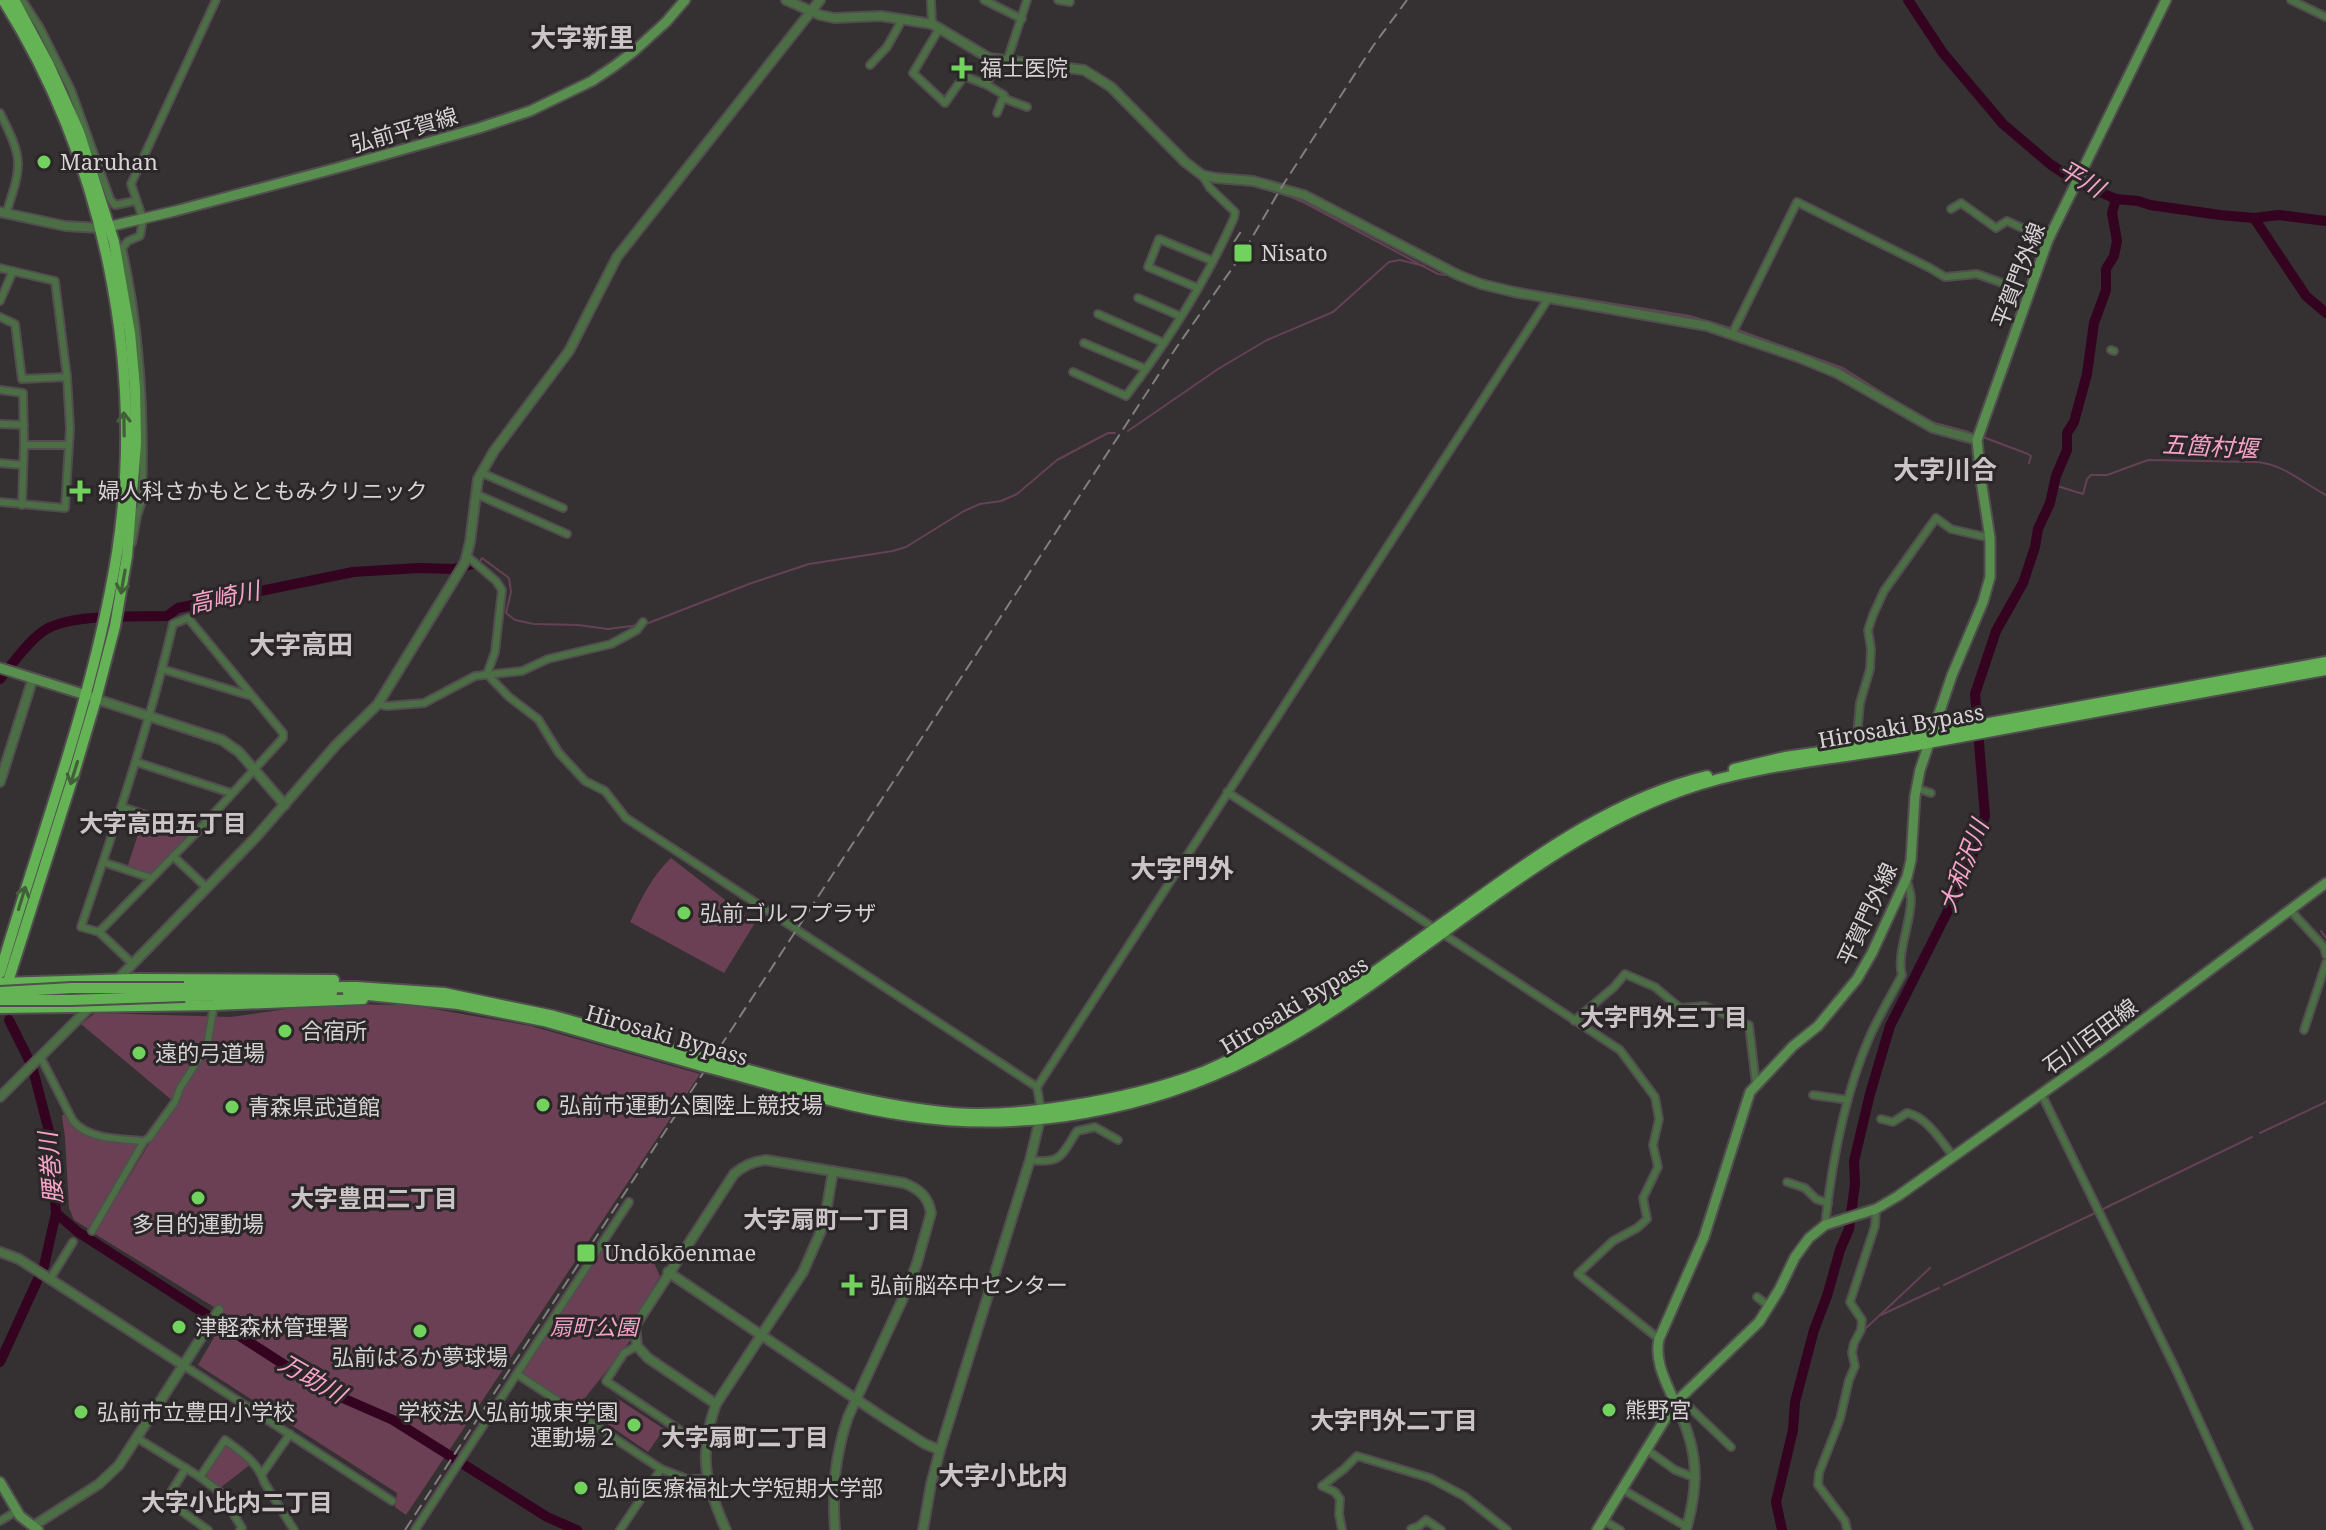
<svg xmlns="http://www.w3.org/2000/svg" width="2326" height="1530" viewBox="0 0 2326 1530" font-family="'Noto Serif','Noto Sans JP',serif">
	<style>
		.green { fill: #6c4054 }
		.lines { fill: none; stroke-linecap: round; stroke-linejoin: round }
		.stream { stroke: #654155; stroke-width: 2 }
		.river { stroke: #34031f; stroke-width: 10 }
		.minor-casing { stroke: #524d4f; stroke-width: 10 }
		.tertiary-casing { stroke: #524d4f; stroke-width: 12 }
		.secondary-casing { stroke: #524d4f; stroke-width: 13 }
		.trunk-casing { stroke: #524d4f; stroke-width: 14 }
		.minor { stroke: #4c6e45; stroke-width: 6 }
		.tertiary { stroke: #4c6e45; stroke-width: 8 }
		.secondary { stroke: #588f4e; stroke-width: 9 }
		.trunk { stroke: #64b455; stroke-width: 10 }
		.rail { stroke: #827e80; stroke-width: 2; stroke-dasharray: 12 6; stroke-linecap: butt }
		.trunk-bridge-casing { stroke: #524d4f; stroke-width: 14; stroke-linecap: butt }
		.trunk-bridge { stroke: #64b455; stroke-width: 10 }
		.oneway { stroke: #425f3a }
		.poi-dot { fill: #71d35e; stroke: #2b2628; stroke-width: 3 }
		.labels { text-anchor: middle; stroke-width: 6; stroke-linejoin: round; paint-order: stroke }
		.poi-label { font-size: 22px; fill: #d6d3d4; stroke: #2b2628; text-anchor: start }
		.street-label { font-size: 22px; fill: #d6d3d4; stroke: #2b2628 }
		.park-label { font-size: 22px; font-style: italic; fill: #f5a3c8; stroke: #2b2628 }
		.water-label { font-size: 24px; font-style: italic; fill: #f5a3c8; stroke: #2b2628 }
		.neighbourhood-label { font-size: 24px; font-weight: bold; fill: #ccc5c7; stroke: #2b2628 }
		.quarter-label { font-size: 26px; font-weight: bold; fill: #ccc5c7; stroke: #2b2628 }
	</style>
	<rect width="100%" height="100%" fill="#353032"/>
	<g class="green">
		<polygon points="144,816 192,833 150,875 127,868"/>
		<path d="M671 858 755 923 724 973 630 922C641 899 652 876 671 858Z"/>
		<polygon points="321,1004 411,1005 531,1026 700,1074 406,1515 395,1507 397,1493 198,1365 227,1315 95,1234 174,1102 81,1024 95,1013 231,1017"/>
		<polygon points="65,1113 90,1133 144,1141 92,1231 74,1220 69,1208 65,1137 62,1116"/>
		<polygon points="606,1240 631,1257 654,1263 660,1276 631,1324 630,1341 574,1412 520,1373"/>
		<polygon points="618,1399 664,1429 648,1452 603,1421"/>
		<polygon points="225,1442 251,1464 220,1488 203,1476"/>
	</g>
	<g class="lines">
		<g class="stream">
			<polyline points="1257,186 1291,197 1305,203 1438,274 1446,275"/>
			<polyline points="1504,286 1690,316 1730,328"/>
			<polyline points="1738,330 1843,368 1908,409"/>
			<polyline points="1931,422 1969,432"/>
			<polyline points="1128,431 1218,369 1267,340 1333,312 1389,262 1400,260 1424,266"/>
			<polyline points="1983,437 2028,454 2031,456 2029,463"/>
			<path d="M2054 485 2083 494 2087 479 2091 475H2107L2148 460 2257 462C2285 465 2301 482 2326 495"/>
			<polyline points="479,563 482,558 509,578 511,592 506,613 515,620 534,624 578,625 608,629 639,625"/>
			<polyline points="646,624 749,584 809,564 893,551 906,547 964,511 980,504 1001,501 1017,494 1057,460 1108,433 1115,433"/>
			<polyline points="2321,931 2326,938"/>
			<polyline points="2260,1133 2326,1102"/>
			<polyline points="2103,1209 2252,1137"/>
			<polyline points="1944,1285 2095,1213"/>
			<polyline points="1881,1315 1939,1288"/>
			<polyline points="1865,1329 1930,1268"/>
		</g>
		<g class="river">
			<polyline points="1908,0 1943,53 2003,124 2050,164 2077,182 2116,199 2138,201 2150,205 2220,215 2254,218 2279,215 2326,221"/>
			<polyline points="2254,218 2306,296 2326,313"/>
			<path d="M0 679C13 663 26 644 42 632 67 613 135 617 167 616L178 608 353 572 418 568 453 569 473 564"/>
			<polyline points="56,1213 78,1232 322,1389 393,1420 547,1517 577,1530"/>
			<polyline points="0,1362 44,1266 56,1213 50,1135 32,1066 9,1020"/>
			<polyline points="1782,1530 1776,1502 1793,1430 1795,1402 1814,1330 1827,1296 1840,1250 1849,1229 1855,1184 1854,1161 1870,1094 1890,1026 1966,875 1985,816 1975,694 1996,631 2023,583 2035,547 2038,529 2050,503 2056,476 2067,450 2067,433 2074,422 2087,374 2094,323 2106,290 2106,269 2114,256 2117,241 2112,213 2116,199"/>
		</g>
		<g class="minor-casing">
			<g id="minor">
				<polyline points="22,0 40,28 71,90 110,199 115,205 135,201"/>
				<polyline points="931,0 932,24"/>
				<polyline points="984,0 1022,19"/>
				<polyline points="1058,0 1070,2"/>
				<polyline points="2291,0 2326,17"/>
				<polyline points="939,29 913,73 945,103 964,76 987,85 1004,95 997,113"/>
				<polyline points="1007,61 1027,0"/>
				<polyline points="870,65 887,47 902,20"/>
				<polyline points="987,85 996,59"/>
				<polyline points="1003,98 1027,107"/>
				<path d="M0 113C24 161 22 164 6 214"/>
				<polyline points="1951,209 1961,203 1996,228 2007,221 2048,240"/>
				<polyline points="0,268 55,281 67,377 70,429 65,508 0,502"/>
				<polyline points="1198,288 1148,267 1159,239 1213,261"/>
				<polyline points="1138,298 1180,316"/>
				<polyline points="0,301 13,271"/>
				<polyline points="1098,314 1164,343"/>
				<polyline points="0,317 15,324 22,379 67,377"/>
				<polyline points="1732,334 1797,202 1930,268 1945,277 1977,274 2030,293"/>
				<polyline points="1084,343 1146,369"/>
				<polyline points="2111,350 2114,351"/>
				<path d="M1073 372 1126 396C1168 341 1206 281 1234 218L1235 212 1210 188 1202 175"/>
				<polyline points="0,390 23,393 24,445 22,505"/>
				<polyline points="0,424 24,425"/>
				<polyline points="24,445 69,445"/>
				<polyline points="0,463 23,465"/>
				<polyline points="482,473 563,508"/>
				<polyline points="476,494 567,534"/>
				<path d="M138 513 142 501C145 416 141 331 122 248L128 241 140 236 143 219 131 184 216 0"/>
				<polyline points="132,543 138,511"/>
				<polyline points="467,556 496,581 502,590 495,652 487,674"/>
				<polyline points="162,669 251,696"/>
				<polyline points="487,674 509,697 538,719 559,753 585,781 605,791 626,818 1037,1087"/>
				<polyline points="378,704 387,706 424,703 475,676 522,671 548,659 611,644 637,630 643,622"/>
				<polyline points="1856,747 1860,703 1870,669 1871,649 1868,630 1873,615 1884,591 1936,518 1951,529 1990,538"/>
				<polyline points="136,762 231,793"/>
				<polyline points="1916,788 1931,793"/>
				<polyline points="1227,792 1620,1050 1655,1097 1659,1119 1653,1145 1658,1167 1643,1198 1647,1219 1637,1228 1613,1241 1578,1274 1659,1339"/>
				<polyline points="122,807 197,832"/>
				<polyline points="173,856 207,888"/>
				<polyline points="103,862 151,878"/>
				<polyline points="2291,911 2324,947 2326,955"/>
				<path d="M99 932 197 832 283 738V733L188 618 173 624C149 727 115 827 81 927L99 932 133 964"/>
				<polyline points="1574,1021 1614,987 1625,974 1655,987 1680,1008 1705,1006 1749,1025 1756,1084"/>
				<polyline points="2304,1030 2326,963"/>
				<path d="M40 1056 73 1121C89 1140 121 1139 144 1141"/>
				<polyline points="2041,1093 2177,1372 2249,1530"/>
				<polyline points="1813,1095 1848,1100"/>
				<polyline points="1041,1110 1037,1087 1548,299"/>
				<path d="M1881 1119 1893 1122 1907 1113C1926 1116 1942 1142 1953 1156"/>
				<path d="M1030 1160C1062 1164 1061 1156 1077 1131L1095 1127 1118 1140"/>
				<polyline points="1787,1182 1805,1188 1816,1199 1828,1203"/>
				<path d="M1825 1225C1832 1161 1844 1095 1870 1036 1879 1016 1891 996 1902 975 1896 955 1911 923 1911 899 1911 893 1908 886 1907 880"/>
				<polyline points="92,1231 144,1141 149,1138 175,1102 180,1088 207,1046 214,1005"/>
				<polyline points="50,1279 73,1242"/>
				<polyline points="1757,1297 1770,1307"/>
				<polyline points="637,1346 624,1353 606,1381 684,1433 706,1438"/>
				<polyline points="183,1365 392,1501"/>
				<polyline points="517,1374 661,1469 687,1479 706,1479"/>
				<polyline points="1680,1398 1731,1447"/>
				<path d="M137 1438 200 1477 225 1440C240 1451 259 1463 264 1482L294 1530"/>
				<polyline points="1646,1449 1675,1470 1696,1478"/>
				<polyline points="186,1468 166,1500 208,1530"/>
				<polyline points="262,1474 290,1434"/>
				<polyline points="200,1477 220,1492 242,1528 240,1530"/>
				<polyline points="1322,1486 1344,1469 1357,1456 1430,1478 1464,1496 1507,1530"/>
				<polyline points="1322,1486 1335,1492 1340,1499 1339,1514 1342,1530"/>
				<polyline points="1622,1489 1687,1527"/>
				<polyline points="1603,1520 1620,1530"/>
				<polyline points="0,1521 17,1511"/>
				<polyline points="1411,1529 1419,1526 1426,1520 1441,1530"/>
				<polyline points="415,1530 629,1202"/>
				<polyline points="620,1530 661,1469"/>
				<polyline points="1847,1530 1845,1521 1818,1485 1819,1473 1840,1419 1849,1380 1855,1366 1852,1353 1854,1343 1861,1330 1862,1320 1850,1302 1875,1226 1876,1209"/>
			</g>
		</g>
		<g class="tertiary-casing">
			<g id="tertiary">
				<polyline points="786,0 820,15 834,18 881,16 932,24 989,58 1084,70 1111,87 1185,162 1202,175 1216,178 1253,181 1304,195 1458,275 1481,284 1514,292 1707,326 1798,357 1837,373 1933,428 1977,440"/>
				<polyline points="0,212 65,226 99,228"/>
				<polyline points="96,699 222,740 239,752 285,805"/>
				<polyline points="0,782 33,678"/>
				<polyline points="116,981 257,836 336,745 378,704 465,562 470,542 478,479 494,451 569,351 617,257 820,0"/>
				<polyline points="0,1097 92,1005"/>
				<polyline points="0,1252 19,1259 183,1365"/>
				<polyline points="668,1272 884,1418 925,1444 940,1450"/>
				<path d="M1675 1403C1698 1447 1700 1482 1686 1530"/>
				<path d="M716 1404 648 1358 637 1346 635 1326 734 1174C744 1165 753 1161 766 1160L904 1183C919 1189 928 1196 931 1213L917 1263 905 1294 848 1417C835 1455 832 1490 835 1530"/>
				<polyline points="33,1526 99,1484 119,1465 219,1310"/>
				<path d="M726 1530C705 1482 698 1455 716 1404L803 1272 824 1224 833 1171"/>
				<polyline points="923,1530 931,1484 940,1450 1030,1160 1041,1115"/>
			</g>
		</g>
		<g class="secondary-casing">
			<g id="secondary">
				<polyline points="103,228 175,211 337,168 479,128 530,111 592,81 613,67 633,52 666,22 685,0"/>
				<polyline points="0,668 89,696"/>
				<path d="M1675 1403C1666 1382 1654 1361 1659 1339L1704 1237 1750 1092 1793 1046 1818 1026 1857 979 1872 953 1907 877 1911 860 1915 796 1920 770 1952 675 1983 602 1990 577V538L1981 480 1977 440 2048 240 2166 0"/>
				<polyline points="0,1482 20,1516 38,1530"/>
				<polyline points="1597,1530 1675,1403 1759,1322 1779,1290 1795,1257 1809,1238 1825,1225 1876,1209 1898,1196 2103,1050 2326,883"/>
			</g>
		</g>
		<g class="trunk-casing">
			<g id="trunk">
				<polyline points="1734,769 1785,757 1856,747 2326,662"/>
				<path d="M0 973C41 834 94 696 117 553 146 366 104 160 3 0"/>
				<polyline points="0,983 134,979 334,980"/>
				<polyline points="184,988 356,987 444,993 554,1016 706,1059"/>
				<polyline points="348,993 458,1004 544,1021 702,1066"/>
				<polyline points="185,996 332,993"/>
				<polyline points="0,1007 72,780 96,699 115,626 127,556 136,443 135,388 130,333 114,242 79,132 48,63 14,0"/>
				<polyline points="0,1008 214,1005 363,999"/>
				<path d="M723 1063C799 1084 875 1106 953 1113 992 1116 1030 1112 1068 1106 1114 1099 1159 1089 1203 1072 1291 1035 1367 977 1444 922 1526 864 1607 800 1707 776"/>
				<path d="M718 1070C782 1087 845 1107 910 1116 1026 1133 1149 1110 1253 1057 1309 1029 1362 992 1412 955 1499 893 1582 826 1683 790 1758 763 1850 758 1928 743 2061 718 2193 694 2326 670"/>
			</g>
		</g>
		<use href="#minor" class="minor"/>
		<use href="#tertiary" class="tertiary"/>
		<use href="#secondary" class="secondary"/>
		<use href="#trunk" class="trunk"/>
		<g class="rail">
			<polyline points="1234,242 1242,230"/>
			<polyline points="405,1530 1176,348 1243,253 1281,188 1373,46 1407,0"/>
		</g>
		<g class="trunk-bridge-casing">
			<g id="trunk-bridge">
				<polyline points="0,992 72,988 184,988"/>
				<polyline points="0,1000 71,1000 185,996"/>
				<polyline points="706,1059 723,1063"/>
				<polyline points="702,1066 718,1070"/>
			</g>
		</g>
		<use href="#trunk-bridge" class="trunk-bridge"/>
	</g>
	<defs><path id="oneway-shaft" d="M-6 0H5M1.5-3L5.5 0L1.5 3" fill="none" stroke-width="1.6" stroke-linecap="round" stroke-linejoin="round" transform="scale(2)"/></defs>
	<g class="oneway">
		<use href="#oneway-shaft" transform="translate(124 424) rotate(-91)"/>
		<use href="#oneway-shaft" transform="translate(123 582) rotate(100)"/>
		<use href="#oneway-shaft" transform="translate(74 773) rotate(107)"/>
		<use href="#oneway-shaft" transform="translate(22 898) rotate(-73)"/>
	</g>
	<g class="poi-dot">
		<path d="M958 56h8v8h8v8h-8v8h-8v-8h-8v-8h8z"/>
		<circle cx="44" cy="162" r="8"/>
		<rect x="1233" y="243" width="20" height="20" rx="4"/>
		<path d="M76 479h8v8h8v8h-8v8h-8v-8h-8v-8h8z"/>
		<circle cx="684" cy="913" r="8"/>
		<circle cx="285" cy="1031" r="8"/>
		<circle cx="139" cy="1053" r="8"/>
		<circle cx="543" cy="1105" r="8"/>
		<circle cx="232" cy="1107" r="8"/>
		<circle cx="198" cy="1198" r="8"/>
		<rect x="576" y="1243" width="20" height="20" rx="4"/>
		<path d="M848 1273h8v8h8v8h-8v8h-8v-8h-8v-8h8z"/>
		<circle cx="179" cy="1327" r="8"/>
		<circle cx="420" cy="1331" r="8"/>
		<circle cx="1609" cy="1410" r="8"/>
		<circle cx="81" cy="1412" r="8"/>
		<circle cx="634" cy="1425" r="8"/>
		<circle cx="581" cy="1488" r="8"/>
	</g>
	<g class="labels">
		<g class="poi-label">
			<text x="980" y="76">福士医院</text>
			<text x="60" y="170">Maruhan</text>
			<text x="1261" y="261">Nisato</text>
			<text x="98" y="499">婦人科さかもとともみクリニック</text>
			<text x="700" y="921">弘前ゴルフプラザ</text>
			<text x="301" y="1039">合宿所</text>
			<text x="155" y="1061">遠的弓道場</text>
			<text x="559" y="1113">弘前市運動公園陸上競技場</text>
			<text x="248" y="1115">青森県武道館</text>
			<text x="198" y="1232" text-anchor="middle">多目的運動場</text>
			<text x="604" y="1261">Undōkōenmae</text>
			<text x="870" y="1293">弘前脳卒中センター</text>
			<text x="195" y="1335">津軽森林管理署</text>
			<text x="420" y="1365" text-anchor="middle">弘前はるか夢球場</text>
			<text x="1625" y="1418">熊野宮</text>
			<text x="97" y="1420">弘前市立豊田小学校</text>
			<text x="618" y="1420" text-anchor="end">学校法人弘前城東学園<tspan x="618" dy="25">運動場２</tspan></text>
			<text x="597" y="1496">弘前医療福祉大学短期大学部</text>
		</g>
		<g class="street-label">
			<text transform="translate(404 130) rotate(-16)" y="8">弘前平賀線</text>
			<text transform="translate(2018 275) rotate(-69)" y="8">平賀門外線</text>
			<text transform="translate(1901 726) rotate(-10)" y="8">Hirosaki Bypass</text>
			<text transform="translate(1867 914) rotate(-65)" y="8">平賀門外線</text>
			<text transform="translate(1294 1005) rotate(-31)" y="8">Hirosaki Bypass</text>
			<text transform="translate(667 1035) rotate(16)" y="8">Hirosaki Bypass</text>
			<text transform="translate(2090 1036) rotate(-36)" y="8">石川百田線</text>
		</g>
		<g class="park-label">
			<text x="594" y="1335">扇町公園</text>
		</g>
		<g class="water-label">
			<text transform="translate(2081 179) rotate(30)" y="8">平川</text>
			<text transform="translate(2210 447) rotate(3)" y="8">五箇村堰</text>
			<text transform="translate(224 598) rotate(-12)" y="8">高崎川</text>
			<text transform="translate(1964 866) rotate(-69)" y="8">大和沢川</text>
			<text transform="translate(51 1168) rotate(-95)" y="8">腰巻川</text>
			<text transform="translate(312 1379) rotate(30)" y="8">万助川</text>
		</g>
		<g class="neighbourhood-label">
			<text x="163" y="832">大字高田五丁目</text>
			<text x="1664" y="1026">大字門外三丁目</text>
			<text x="374" y="1207">大字豊田二丁目</text>
			<text x="827" y="1228">大字扇町一丁目</text>
			<text x="1394" y="1429">大字門外二丁目</text>
			<text x="745" y="1446">大字扇町二丁目</text>
			<text x="237" y="1511">大字小比内二丁目</text>
		</g>
		<g class="quarter-label">
			<text x="582" y="47">大字新里</text>
			<text x="1945" y="479">大字川合</text>
			<text x="301" y="654">大字高田</text>
			<text x="1182" y="878">大字門外</text>
			<text x="1003" y="1485">大字小比内</text>
		</g>
	</g>
</svg>
